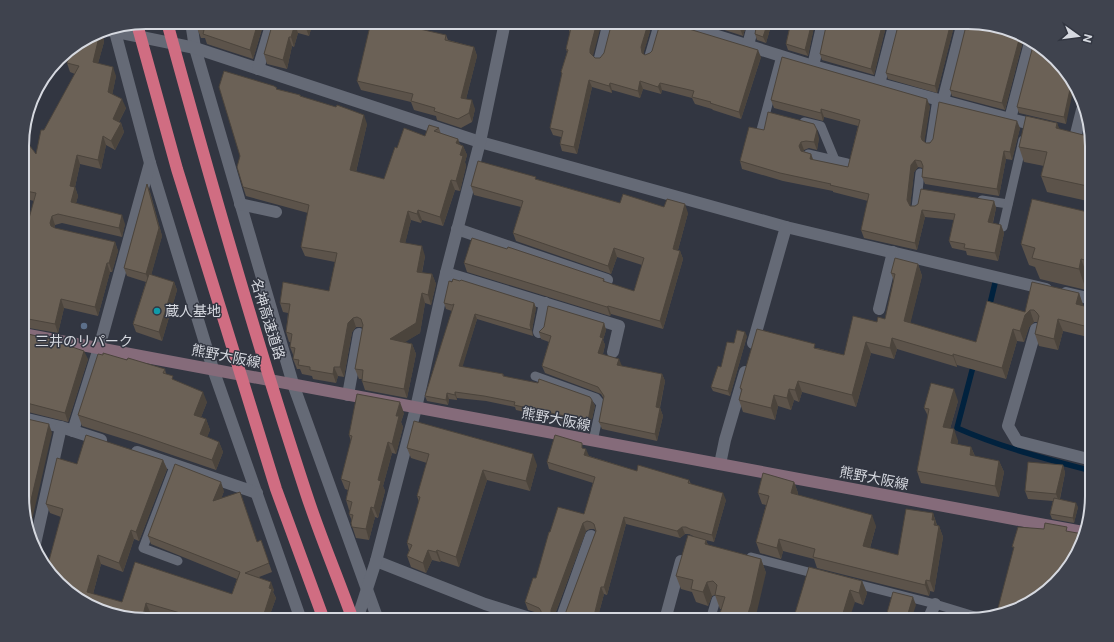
<svg xmlns="http://www.w3.org/2000/svg" width="1114" height="642" viewBox="0 0 1114 642" font-family="'Public Sans','Noto Sans JP',sans-serif">
	<style>
		.lines { fill: none; stroke-linecap: round; stroke-linejoin: round }
		.stream { stroke: #01223e; stroke-width: 5.5 }
		.lane { stroke: #656a76; stroke-width: 9 }
		.street { stroke: #656a76; stroke-width: 12 }
		.secondary { stroke: #856b7a; stroke-width: 12 }
		.highway { stroke: #d06d82; stroke-width: 12 }
		.wall { fill: #5c534a }
		.shaded-wall { fill: #4b443c }
		.building { fill: #6b6156; stroke: #4b443c }
		.culture-dot { fill: #0f9aa8; stroke: #323641; stroke-width: 1.5 }
		.service-dot { fill: #5c6f8a; stroke: #323641; stroke-width: 1.5 }
		.labels { text-anchor: middle; stroke-width: 3; stroke-linejoin: round; paint-order: stroke }
		.poi-label { font-size: 14px; fill: #d6d9e0; stroke: #323641; text-anchor: start }
		.street-label { font-size: 14px; fill: #d6d9e0; stroke: #323641 }
		.rim { fill: none; stroke: #d6d9e0; stroke-width: 2 }
	</style>
	<rect width="100%" height="100%" fill="#323641"/>
	<g class="lines">
		<g class="stream">
			<polyline points="989,308 995,283"/>
			<path d="M974 363 957 428C1000 447 1046 459 1092 471"/>
		</g>
		<g class="lane">
			<polyline points="649,56 659,22"/>
			<polyline points="804,122 821,126 835,160"/>
			<polyline points="761,130 781,56"/>
			<polyline points="930,145 937,99"/>
			<polyline points="808,154 847,163"/>
			<polyline points="982,200 1008,204"/>
			<polyline points="916,208 920,173"/>
			<polyline points="1003,227 1023,140"/>
			<polyline points="535,376 596,398 601,404 593,441"/>
			<polyline points="175,464 143,548 178,561"/>
			<polyline points="751,557 820,575"/>
			<polyline points="853,583 935,604 981,618"/>
			<polyline points="710,620 716,600"/>
		</g>
		<g class="street">
			<polyline points="191,22 195,48 293,384 378,620"/>
			<polyline points="673,22 813,66 1010,119 1040,126"/>
			<polyline points="114,28 150,163 213,369 301,620"/>
			<polyline points="107,30 195,48 480,142 786,227 1046,289"/>
			<polyline points="748,45 754,22"/>
			<polyline points="600,58 609,22"/>
			<polyline points="813,66 823,22"/>
			<polyline points="258,69 272,22"/>
			<polyline points="879,84 895,22"/>
			<polyline points="943,101 963,22"/>
			<polyline points="1010,119 1031,39"/>
			<polyline points="1076,134 1082,110"/>
			<polyline points="240,204 276,212"/>
			<polyline points="457,229 607,280"/>
			<polyline points="446,273 619,326 613,352"/>
			<polyline points="1066,293 1092,299"/>
			<polyline points="879,309 893,252"/>
			<polyline points="1036,329 1008,426 1017,441 1092,460"/>
			<polyline points="539,332 545,303"/>
			<polyline points="753,343 786,227"/>
			<polyline points="348,395 359,334"/>
			<polyline points="23,418 61,427 101,440"/>
			<polyline points="73,431 99,348 150,163"/>
			<polyline points="137,452 257,493"/>
			<polyline points="720,464 725,440 745,372"/>
			<polyline points="35,544 61,427"/>
			<polyline points="376,561 485,604 536,620"/>
			<polyline points="357,620 376,561 416,408 446,273 480,142 505,22"/>
			<polyline points="561,620 591,536"/>
			<polyline points="665,620 681,561"/>
			<polyline points="928,620 935,604"/>
		</g>
		<polyline class="secondary" points="23,334 1083,532"/>
		<g class="highway">
			<path d="M167 22C210 180 255 338 306 493 320 536 338 578 353 620"/>
			<polyline points="137,24 177,169 227,330 276,489 324,620"/>
		</g>
	</g>
	<g class="wall">
		<polygon points="264,22 253,59 207,44 205,38 201,38 197,28"/>
		<polygon points="273,22 313,22 309,36 298,33 294,47 292,46 287,69 267,64 264,54"/>
		<polygon points="466,22 495,22 493,29"/>
		<polygon points="569,22 593,56 595,58 600,58 650,31 643,54 645,55 761,57 741,119 713,110 712,109 695,104 692,98 662,90 661,94 643,89 640,98 612,90 612,93 592,87 577,154 562,151 560,144 561,137 553,135 550,128 562,74 561,72 567,52 566,49 570,33 568,27"/>
		<polygon points="700,22 747,22 743,36"/>
		<polygon points="757,22 772,22 766,43 757,40 755,34"/>
		<polygon points="780,22 815,22 808,56 788,50 786,44 790,25"/>
		<polygon points="827,22 887,22 874,75 822,60 820,54"/>
		<polygon points="955,22 937,93 888,79 886,73"/>
		<polygon points="968,22 1024,37 1005,110 952,96 950,90"/>
		<polygon points="446,35 448,40 474,47 477,56 466,99 475,109 472,122 461,128 437,120 436,116 414,110 411,102 361,90 357,81"/>
		<polygon points="103,36 104,42 98,63 116,76 112,95 126,108 119,122 121,123 124,132 115,150 106,145 101,169 80,164 75,187 78,196 76,203 125,224 122,237 62,223 55,225 54,228 115,242 118,251 112,272 110,272 98,316 64,308 58,333 23,327 23,221 28,222 34,201 30,200 29,197 23,196 23,137 36,154 44,130 75,74 70,72 67,63"/>
		<polygon points="1071,77 1066,124 1019,113 1017,107"/>
		<polygon points="277,89 300,95 301,96 367,124 356,172 384,179 397,148 425,136 439,128 441,134 458,139 460,145 463,146 467,155 465,162 466,166 460,191 455,190 443,226 422,220 421,223 411,220 405,243 425,256 422,273 432,274 436,284 431,305 425,303 420,333 404,342 412,344 416,354 407,398 365,390 362,381 362,379 359,379 355,369 363,328 361,327 356,327 352,332 344,377 338,376 336,383 313,379 312,376 302,374 300,369 297,369 293,359 294,357 290,347 291,342 289,342 286,332 288,313 283,312 280,303 329,291 335,262 305,256 301,247 308,213 246,196 243,187"/>
		<polygon points="771,100 930,106 924,142 926,143 1020,128 1012,160 1006,159 999,196 925,184 922,177 923,168 918,167 914,172 910,206 915,206 994,201 996,208 993,223 1001,225 1004,233 998,261 967,255 966,251 952,248 949,241 954,220 925,217 917,250 864,238 861,230 868,201 833,192 833,191 783,181 742,169 740,161 764,130 819,138 817,150 809,148 804,150 803,151 811,154 813,160 848,167 858,126 824,117 823,121 774,108"/>
		<polygon points="1057,123 1059,129 1092,137 1092,202 1047,192 1041,176 1044,166 1024,162 1019,147"/>
		<polygon points="536,179 620,203 664,207 688,213 678,250 680,251 683,259 663,329 611,314 610,316 467,272 464,263 604,279 605,282 634,291 642,265 617,257 611,274 516,241 513,233 521,207 474,195 471,186"/>
		<polygon points="147,184 150,192 162,236 151,275 174,282 177,290 162,341 136,332 133,324 146,282 127,276 124,268"/>
		<polygon points="1092,213 1092,281 1089,280 1086,290 1040,279 1035,267 1029,265 1021,244"/>
		<polygon points="918,264 922,276 910,323 976,342 1025,312 1079,293 1083,305 1083,306 1092,308 1092,338 1063,331 1058,350 1039,346 1035,334 1038,322 1034,322 1029,327 1024,342 1017,341 1006,379 957,365 957,367 897,349 894,359 871,353 856,407 802,392 799,402 794,400 791,410 778,406 775,420 743,412 739,400 741,391 740,388 817,348 844,355 877,322 885,319 894,281 891,273"/>
		<polygon points="444,303 534,303 536,308 532,330 533,336 477,319 462,367 503,374 504,376 592,400 595,406 590,427 516,410 515,407 486,401 457,398 457,400 449,399 448,405 427,401 425,396 452,311 446,309"/>
		<polygon points="604,323 606,330 603,340 605,345 603,354 622,366 662,374 665,381 660,408 663,416 657,441 602,429 599,422 604,399 601,394 545,373 542,366 549,342 541,339 539,332"/>
		<polygon points="23,333 51,339 52,340 88,359 68,422 24,411 23,411"/>
		<polygon points="747,336 730,396 713,391 711,387 721,367 734,343"/>
		<polygon points="103,355 127,360 165,369 166,374 174,381 207,402 201,417 206,419 210,430 207,437 219,442 223,452 216,470 143,445 82,426 78,415"/>
		<polygon points="958,401 950,429 958,441 957,445 971,447 975,456 999,461 1004,472 999,497 921,483 917,471 928,416 924,408"/>
		<polygon points="404,413 401,422 403,427 396,454 392,453 383,486 385,491 378,518 375,517 369,540 356,538 351,523 352,521 349,514 350,510 349,510 346,500 348,490 345,489 341,479 351,441 349,435"/>
		<polygon points="407,448 537,465 530,491 487,480 459,567 441,561 440,562 432,560 426,573 411,567 407,556 409,550 407,543 419,502 417,496 427,463 411,458"/>
		<polygon points="584,449 589,456 637,471 689,480 691,484 726,500 714,542 706,540 708,545 761,559 766,573 722,609 720,609 715,595 712,596 708,606 696,602 692,592 681,589 676,576 693,536 689,534 685,534 680,538 626,524 607,595 604,594 597,620 565,620 564,617 596,531 594,529 590,529 586,531 554,617 554,620 536,620 541,614 528,610 525,602 536,578 550,532 584,514 593,483 549,469 547,462"/>
		<polygon points="163,460 167,469 139,541 134,539 123,572 101,564 93,594 122,602 232,594 237,579 151,544 148,536 224,491 221,499 257,542 264,549 272,572 259,577 274,590 273,592 276,598 268,620 177,620 150,612 84,604 47,568 61,517 50,513 46,504 77,464"/>
		<polygon points="1063,465 1065,473 1060,499 1078,507 1074,523 1052,519 1050,514 1053,501 1028,499 1025,491"/>
		<polygon points="794,482 798,493 798,495 876,526 870,548 898,555 933,513 937,525 939,526 943,537 934,592 930,591 929,596 817,568 814,559 783,551 781,559 760,553 756,542 766,505 762,504 758,493"/>
		<polygon points="862,581 867,593 863,605 855,602 793,620"/>
	</g>
	<g class="shaded-wall">
		<polygon points="258,22 264,22 253,59 250,50"/>
		<polygon points="307,22 313,22 309,36 305,26"/>
		<polygon points="490,22 495,22 493,29"/>
		<polygon points="597,22 602,22 593,56 590,53 590,49"/>
		<polygon points="743,22 747,22 743,36 740,29"/>
		<polygon points="768,22 772,22 766,43 763,37"/>
		<polygon points="812,22 815,22 808,56 805,50"/>
		<polygon points="883,22 887,22 874,75 871,69"/>
		<polygon points="951,22 955,22 937,93 935,86"/>
		<polygon points="295,24 298,33 294,47 291,37"/>
		<polygon points="648,24 650,31 643,55 642,53 641,47"/>
		<polygon points="100,31 101,31 103,36 104,42 96,71 93,62"/>
		<polygon points="1020,36 1024,37 1005,110 1002,103"/>
		<polygon points="289,37 292,46 287,69 283,60"/>
		<polygon points="474,47 477,56 464,107 461,98"/>
		<polygon points="758,50 761,57 741,119 739,112"/>
		<polygon points="113,67 116,76 111,101 108,92"/>
		<polygon points="589,80 592,87 577,154 574,147"/>
		<polygon points="1072,80 1074,86 1066,124 1064,117"/>
		<polygon points="640,81 643,89 640,98 638,91"/>
		<polygon points="610,83 612,90 612,93 609,86"/>
		<polygon points="660,83 662,90 661,94 658,87"/>
		<polygon points="122,99 126,108 116,128 113,119"/>
		<polygon points="927,99 930,106 924,144 922,140 921,137"/>
		<polygon points="472,100 475,109 472,122 469,113"/>
		<polygon points="821,109 824,117 823,121 821,113"/>
		<polygon points="364,115 367,124 354,180 350,170"/>
		<polygon points="1017,121 1020,128 1012,160 1010,152"/>
		<polygon points="121,123 124,132 115,150 111,141"/>
		<polygon points="1057,123 1063,138 1056,128"/>
		<polygon points="817,130 819,138 817,150 814,142"/>
		<polygon points="103,136 106,145 101,169 98,160"/>
		<polygon points="458,139 461,149 456,143"/>
		<polygon points="801,142 804,150 802,153 799,146"/>
		<polygon points="463,146 467,155 465,162 466,166 460,191 456,181 460,155"/>
		<polygon points="1004,151 1006,159 999,196 997,189"/>
		<polygon points="811,154 814,162 810,159"/>
		<polygon points="77,155 80,164 75,187 78,196 74,211 71,202 70,186"/>
		<polygon points="915,160 918,167 914,172 910,207 907,200 911,165"/>
		<polygon points="451,180 455,190 443,226 440,217"/>
		<polygon points="147,184 150,192 162,236 149,283 146,274"/>
		<polygon points="994,201 996,208 991,229 988,222"/>
		<polygon points="685,204 688,213 676,257 673,249"/>
		<polygon points="418,210 422,220 421,223 417,214"/>
		<polygon points="922,210 925,217 917,250 915,243"/>
		<polygon points="408,211 411,220 403,252 400,242"/>
		<polygon points="122,215 125,224 122,237 119,228"/>
		<polygon points="52,216 55,225 53,232 50,223"/>
		<polygon points="1001,225 1004,233 998,261 995,253"/>
		<polygon points="115,242 118,251 112,272 109,263"/>
		<polygon points="422,246 425,256 420,281 417,272"/>
		<polygon points="614,248 617,257 611,274 608,266"/>
		<polygon points="680,251 683,259 663,329 660,321"/>
		<polygon points="1081,259 1089,280 1086,290 1079,269"/>
		<polygon points="107,263 110,272 98,316 95,307"/>
		<polygon points="918,264 922,276 908,333 904,321"/>
		<polygon points="432,274 436,284 431,305 428,295"/>
		<polygon points="174,282 177,290 162,341 159,332"/>
		<polygon points="422,293 425,303 420,333 394,349 390,339"/>
		<polygon points="1079,293 1083,305 1081,316 1076,304"/>
		<polygon points="61,299 64,308 58,333 55,324"/>
		<polygon points="534,303 536,308 532,330 533,336 530,325"/>
		<polygon points="608,306 611,314 610,316 607,307"/>
		<polygon points="1030,310 1034,322 1029,327 1024,342 1020,331 1025,315"/>
		<polygon points="475,314 477,319 461,372 459,366"/>
		<polygon points="353,318 356,327 352,332 344,377 340,367 348,323"/>
		<polygon points="1058,319 1063,331 1058,350 1054,339"/>
		<polygon points="604,323 606,330 603,340 605,345 601,361 598,353 600,337"/>
		<polygon points="1013,329 1017,341 1006,379 1002,368"/>
		<polygon points="745,332 747,336 730,396 728,391"/>
		<polygon points="892,338 897,349 894,359 890,348"/>
		<polygon points="866,342 871,353 856,407 852,395"/>
		<polygon points="412,344 416,354 407,398 404,389"/>
		<polygon points="84,351 88,359 68,422 65,413"/>
		<polygon points="953,354 957,365 957,367 953,356"/>
		<polygon points="619,359 622,366 620,373 617,365"/>
		<polygon points="334,367 338,376 336,383 333,374"/>
		<polygon points="662,374 665,381 658,415 656,407"/>
		<polygon points="798,381 802,392 799,402 795,390"/>
		<polygon points="789,389 794,400 791,410 787,398"/>
		<polygon points="954,389 958,401 947,439 943,427"/>
		<polygon points="203,392 207,402 198,425 194,415"/>
		<polygon points="455,392 457,398 457,400 455,395"/>
		<polygon points="447,393 449,399 448,405 446,400"/>
		<polygon points="774,395 778,406 775,420 771,408"/>
		<polygon points="592,400 595,406 590,427 588,421"/>
		<polygon points="400,402 404,413 401,422 403,427 396,454 392,444 396,416"/>
		<polygon points="660,408 663,416 657,441 655,434"/>
		<polygon points="206,419 210,430 204,445 200,434"/>
		<polygon points="49,424 52,433 30,529 26,521"/>
		<polygon points="954,429 958,441 955,455 951,443"/>
		<polygon points="219,442 223,452 216,470 212,460"/>
		<polygon points="388,442 392,453 383,486 385,491 378,518 374,508 378,480"/>
		<polygon points="971,447 976,459 970,455"/>
		<polygon points="586,449 589,456 584,455"/>
		<polygon points="533,454 537,465 530,491 526,481"/>
		<polygon points="163,460 167,469 139,541 136,532"/>
		<polygon points="999,461 1004,472 999,497 995,486"/>
		<polygon points="1063,465 1065,473 1059,502 1056,494"/>
		<polygon points="483,470 487,480 459,567 456,557"/>
		<polygon points="221,482 224,491 217,510 213,501"/>
		<polygon points="794,482 798,493 795,504 791,493"/>
		<polygon points="723,493 726,500 714,542 712,535"/>
		<polygon points="1076,503 1078,507 1074,523 1073,518"/>
		<polygon points="371,507 375,517 369,540 366,529"/>
		<polygon points="933,513 938,530 939,526 943,537 934,592 930,581 932,520"/>
		<polygon points="872,515 876,526 867,558 863,546"/>
		<polygon points="624,517 626,524 607,595 604,587"/>
		<polygon points="583,523 586,531 554,617 554,620 553,620 551,615 551,610"/>
		<polygon points="682,527 685,534 680,538 677,531"/>
		<polygon points="131,530 134,539 123,572 119,563"/>
		<polygon points="779,539 783,551 781,559 777,548"/>
		<polygon points="706,540 711,553 705,544"/>
		<polygon points="428,550 432,560 426,573 423,563"/>
		<polygon points="437,550 441,561 440,562 436,552"/>
		<polygon points="98,555 101,564 91,601 87,592"/>
		<polygon points="761,559 766,573 755,620 746,620"/>
		<polygon points="926,580 930,591 929,596 925,585"/>
		<polygon points="862,581 867,593 863,605 859,593"/>
		<polygon points="271,582 274,590 273,592 276,598 268,620 262,620"/>
		<polygon points="707,582 712,596 708,606 703,592"/>
		<polygon points="601,587 604,594 597,620 593,620"/>
		<polygon points="850,590 855,602 849,620 841,620"/>
		<polygon points="913,597 916,605 911,620 906,620"/>
		<polygon points="146,603 150,612 147,620 142,619"/>
	</g>
	<g class="building">
		<polygon points="199,22 258,22 250,50 203,34 204,30 197,28"/>
		<polygon points="273,22 307,22 305,26 295,24 291,37 289,37 283,60 264,54"/>
		<polygon points="371,22 389,22 446,35 445,40 474,47 461,98 472,100 469,113 458,119 434,111 435,108 411,101 413,94 357,81"/>
		<polygon points="569,22 597,22 590,49 590,53 595,58 600,58 604,53 612,22 642,22 648,24 641,47 642,53 645,55 650,53 652,51 659,27 663,28 664,22 666,22 758,50 739,112 710,103 711,102 692,97 694,91 660,83 658,87 640,81 638,91 610,83 609,86 589,80 574,147 560,144 563,131 550,128 562,73 561,72 568,50 566,49 571,28 568,27"/>
		<polygon points="717,22 743,22 740,29"/>
		<polygon points="757,22 768,22 763,37 755,34"/>
		<polygon points="791,22 812,22 805,50 786,44"/>
		<polygon points="827,22 883,22 871,69 820,54"/>
		<polygon points="899,22 951,22 935,86 886,73"/>
		<polygon points="967,22 1020,36 1002,103 950,90"/>
		<polygon points="99,31 100,31 100,33 93,62 113,67 108,92 122,99 113,119 121,123 111,141 103,136 98,160 77,155 70,186 75,187 71,202 122,215 119,228 58,214 52,216 50,223 51,226 55,228 115,242 109,263 107,263 95,307 61,299 55,324 23,318 23,221 28,222 36,193 26,191 27,188 23,188 23,137 36,154 41,130 44,130 79,66 67,63 71,49"/>
		<polygon points="1034,42 1071,77 1072,80 1064,117 1017,107"/>
		<polygon points="782,57 927,99 921,137 922,140 926,143 930,143 933,139 939,102 1017,121 1010,152 1004,151 997,189 922,177 923,166 921,161 915,160 911,165 907,200 910,206 915,206 918,204 921,189 994,201 988,222 1001,225 995,253 964,248 965,244 949,241 955,214 922,210 915,243 861,230 869,194 830,185 831,184 780,173 740,161 749,127 764,130 768,112 814,124 817,130 814,142 806,141 801,142 799,146 801,151 811,154 810,159 848,167 860,120 821,109 821,113 771,100"/>
		<polygon points="224,71 274,86 277,88 276,89 300,95 300,96 336,107 337,105 364,115 350,170 384,179 395,147 397,148 404,128 425,136 429,125 439,128 434,131 458,139 456,143 463,146 460,155 463,156 456,181 451,180 440,217 418,210 417,214 408,211 400,242 422,246 417,272 432,274 428,295 422,293 416,323 390,339 412,344 404,389 362,381 363,370 355,369 363,325 361,319 357,317 353,318 348,323 340,367 334,367 333,374 310,370 310,367 298,365 299,360 293,359 295,348 290,347 292,334 286,332 290,304 280,303 283,282 329,291 337,253 301,247 309,205 243,187 237,167 240,156 219,87"/>
		<polygon points="1026,116 1057,123 1056,128 1091,137 1092,187 1041,176 1047,152 1019,147"/>
		<polygon points="478,161 536,177 535,179 620,203 623,194 664,207 667,199 685,204 673,249 680,251 660,321 608,306 607,307 464,263 472,238 507,249 508,247 604,279 603,281 634,291 644,258 614,248 608,266 513,233 523,201 471,186"/>
		<polygon points="147,184 159,228 146,274 124,268"/>
		<polygon points="1032,199 1092,213 1092,262 1081,259 1079,269 1032,258 1035,248 1021,244"/>
		<polygon points="895,258 918,264 904,321 976,342 987,301 1025,312 1032,282 1079,293 1076,304 1092,308 1092,328 1058,319 1054,339 1035,334 1039,316 1037,313 1034,310 1030,310 1025,315 1020,331 1013,329 1002,368 953,354 953,356 892,338 890,348 866,342 852,395 798,381 795,390 789,389 787,398 774,395 771,408 739,400 742,389 740,388 757,329 815,344 814,348 844,355 853,316 877,322 878,317 885,319 895,274 891,273"/>
		<polygon points="149,274 174,282 159,332 133,324"/>
		<polygon points="453,279 460,281 461,280 534,303 530,325 531,330 475,314 459,366 503,374 503,376 538,383 539,379 590,397 592,400 588,421 514,405 515,402 484,396 455,392 455,395 447,393 446,400 425,396 454,304 452,305 444,303 449,281 452,282"/>
		<polygon points="548,306 604,323 600,337 603,338 598,353 619,359 617,365 662,374 656,407 660,408 655,434 599,422 604,396 598,387 542,366 551,336 539,332 544,327"/>
		<polygon points="737,330 745,332 728,391 711,387 718,366 721,367 727,342 734,343"/>
		<polygon points="23,333 51,339 51,340 84,351 65,413 23,402"/>
		<polygon points="103,353 127,360 128,358 165,369 163,373 173,376 172,379 203,392 194,415 206,419 200,434 219,442 212,460 140,435 78,415 98,354 103,355"/>
		<polygon points="931,383 954,389 943,427 954,429 951,443 971,447 970,455 999,461 995,486 917,471 929,409 924,408"/>
		<polygon points="357,394 400,402 396,416 399,416 392,444 388,442 378,480 381,481 374,508 371,507 366,529 352,527 351,523 353,515 349,514 352,502 346,500 350,482 341,479 352,436 349,435"/>
		<polygon points="23,418 49,424 26,521 23,512"/>
		<polygon points="414,421 533,454 526,481 483,470 456,557 437,550 436,552 428,550 423,563 407,556 412,545 407,543 420,497 417,496 429,454 407,448"/>
		<polygon points="86,435 163,460 136,532 131,530 119,563 98,555 87,592 122,602 135,562 232,594 240,572 148,536 175,464 221,482 213,501 240,492 257,542 261,540 269,563 245,573 271,582 269,588 272,589 262,620 220,620 211,617 210,620 204,620 146,603 142,619 84,604 45,567 47,568 63,509 46,504 57,458 77,464"/>
		<polygon points="555,435 582,443 582,448 586,449 584,455 637,471 638,465 689,480 688,483 723,493 712,535 690,529 686,527 682,527 677,531 624,517 604,587 601,587 593,620 575,620 564,617 596,531 594,524 591,522 587,521 583,523 551,610 551,615 554,618 553,620 536,620 541,615 541,611 539,608 525,602 533,578 536,578 549,532 550,532 558,507 584,514 595,477 547,462"/>
		<polygon points="1028,462 1063,465 1056,494 1025,491"/>
		<polygon points="763,473 794,482 791,493 872,515 863,546 898,555 906,509 933,513 932,520 935,520 934,525 939,526 930,581 926,580 925,585 813,557 815,549 779,539 777,548 756,542 769,496 758,493"/>
		<polygon points="1054,498 1076,503 1073,518 1050,514"/>
		<polygon points="1045,523 1067,527 1066,531 1083,534 1076,558 1030,603 999,613 997,612 1014,547 1012,547 1018,527 1044,529"/>
		<polygon points="688,535 706,540 705,544 761,559 751,604 746,620 718,620 725,597 715,595 717,585 713,581 707,582 703,592 691,589 693,580 676,576"/>
		<polygon points="809,567 862,581 859,593 850,590 841,620 793,620"/>
		<polygon points="893,592 913,597 906,620 885,620"/>
		<polygon points="404,612 422,620 401,620"/>
	</g>
	<circle class="culture-dot" cx="157" cy="311" r="4"/>
	<circle class="service-dot" cx="84" cy="326" r="4"/>
	<g class="labels">
		<g class="poi-label">
			<text x="165" y="316">蔵人基地</text>
			<text x="84" y="346" text-anchor="middle">三井のリパーク</text>
		</g>
		<g class="street-label">
			<text transform="translate(268 319) rotate(73)" y="5">名神高速道路</text>
			<text transform="translate(226 356) rotate(11)" y="5">熊野大阪線</text>
			<text transform="translate(556 419) rotate(11)" y="5">熊野大阪線</text>
			<text transform="translate(874 478) rotate(11)" y="5">熊野大阪線</text>
		</g>
	</g>
	<path d="M0 0H1114V642H0ZM146 29H968A117 117 0 0 1 1085 146V496A117 117 0 0 1 968 613H146A117 117 0 0 1 29 496V146A117 117 0 0 1 146 29Z" fill="#3f434e" fill-rule="evenodd"/>
	<path class="rim" d="M146 29H968A117 117 0 0 1 1085 146V496A117 117 0 0 1 968 613H146A117 117 0 0 1 29 496V146A117 117 0 0 1 146 29Z"/>
	<g transform="translate(1078 36) rotate(104)" stroke="#323641" stroke-width="3" paint-order="stroke">
	<path d="M0-3L7 15L0 10L-7 15Z" fill="#d6d9e0"/>
	<text y="-6" font-size="11" font-weight="bold" text-anchor="middle" fill="#d6d9e0">N</text>
	</g>
</svg>
